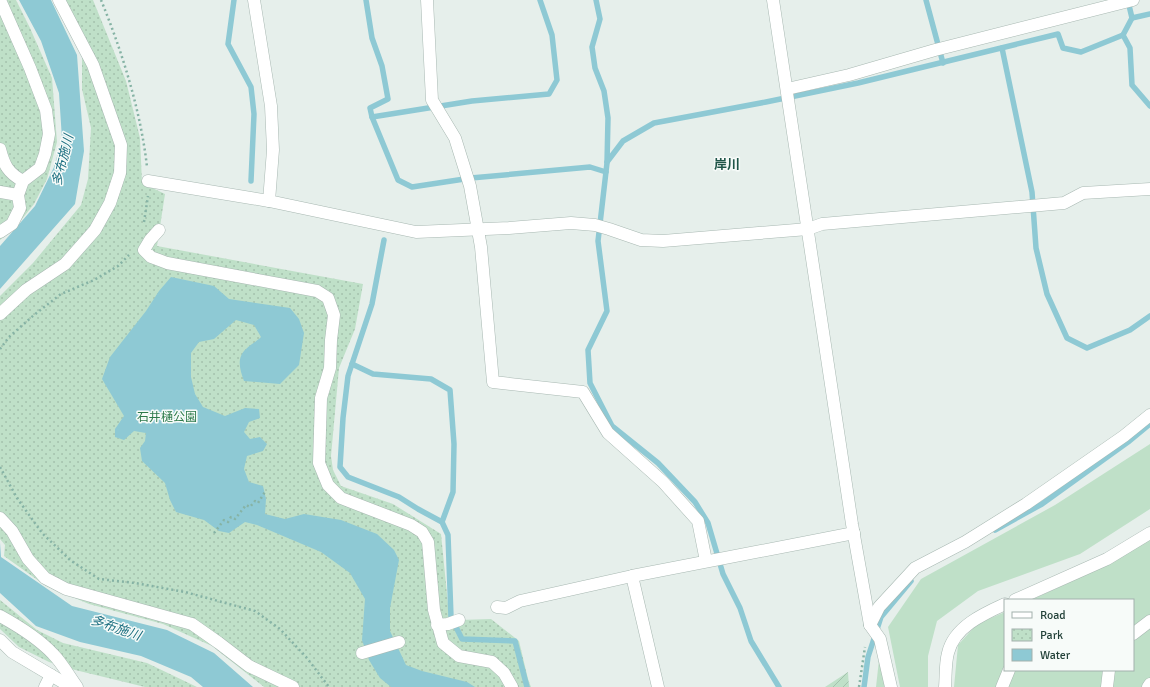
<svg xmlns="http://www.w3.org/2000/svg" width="1150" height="687" viewBox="0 0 1150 687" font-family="Signika,'Noto Sans JP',sans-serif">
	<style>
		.grass { fill: #bfe0c8 }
		.park { fill: url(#park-dots) }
		.garden { fill: url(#garden-furrows) }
		.water { fill: #8ec9d4 }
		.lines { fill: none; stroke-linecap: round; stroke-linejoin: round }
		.stream { stroke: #8ec9d4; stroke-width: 5.5 }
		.minor-casing { stroke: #a8b8b2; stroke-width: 13 }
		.path { stroke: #86b3a5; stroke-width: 2.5; stroke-dasharray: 2 3; stroke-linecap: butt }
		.minor { stroke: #fff; stroke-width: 12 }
		.labels { text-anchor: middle; stroke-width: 3; stroke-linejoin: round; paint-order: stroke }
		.park-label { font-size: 12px; fill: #2d7a4b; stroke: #f7fbf9 }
		.water-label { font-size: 13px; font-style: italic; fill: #1c6f80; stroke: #f7fbf9 }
		.neighbourhood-label { font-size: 13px; font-weight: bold; fill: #1f5548; stroke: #f7fbf9 }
	</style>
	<defs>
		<pattern id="park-dots" width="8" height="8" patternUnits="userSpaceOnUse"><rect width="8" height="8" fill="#bfe0c8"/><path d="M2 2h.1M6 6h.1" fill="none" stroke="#a4c1ad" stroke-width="1.8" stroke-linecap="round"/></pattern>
		<pattern id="garden-furrows" width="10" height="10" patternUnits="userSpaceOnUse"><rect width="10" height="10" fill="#bfe0c8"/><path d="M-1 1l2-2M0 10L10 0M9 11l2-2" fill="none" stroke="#a4c1ad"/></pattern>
	</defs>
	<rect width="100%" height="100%" fill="#e6efeb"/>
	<g class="grass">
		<polygon points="1150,444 1150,509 1080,554 978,591 937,621 928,656 928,687 900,687 888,627 921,579 1055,505"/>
		<polygon points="1150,538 1150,687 954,687 958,645 977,624 1005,612 1005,670 1133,670 1133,600 1031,600 1103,567"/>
		<polygon points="879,660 885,687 876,687"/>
	</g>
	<g class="park">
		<polygon points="0,0 16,0 30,28 52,78 57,142 47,179 34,204 14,229 0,240"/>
		<polygon points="53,0 93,0 126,81 140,138 142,183 165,194 157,246 363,284 355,329 339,368 331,456 333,470 341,486 393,504 441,534 449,614 459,620 491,619 519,641 528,679 531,687 264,687 212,646 163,624 89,604 46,586 4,556 5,545 0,539 0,296 33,263 81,205 88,179 91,128 82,89 82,56"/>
		<polygon points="0,600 37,630 63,643 147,663 197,687 145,687 67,668 49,662 19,647 0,629"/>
	</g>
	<polygon class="garden" points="848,672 849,687 825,687"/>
	<g class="water">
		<polygon points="19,0 51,0 77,55 84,151 75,204 0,289 0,246 35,206 54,167 62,139 59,93 41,41"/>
		<path d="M171 277 214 286 229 299 290 308 299 319 304 333 299 365 280 384 244 381C240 370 236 358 246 349 251 344 256 342 261 337L254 325 236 320 214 339 199 342 191 353V377L195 394 203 407 225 416 245 408 259 409 260 418 249 422 244 432 250 439 260 437 267 444 263 451 247 456 244 469 249 482 263 486 266 499 265 514 285 519 304 514 341 520 377 534 394 550 399 560 390 608V631L406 665 422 671 467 682 475 687H391L380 678 369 660 362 640 365 599 350 573 321 552 257 525 245 522 229 533 219 531 204 520 176 512 170 500 165 483 142 461 140 448 145 441 146 433 134 431 124 440 115 437V429L124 416 102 379 110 357 146 311 159 291Z"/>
		<polygon points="0,543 1,557 72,606 167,630 214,653 253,687 203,687 191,677 141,656 80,642 36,626 0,593"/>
	</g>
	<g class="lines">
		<g class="stream">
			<polyline points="234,0 228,44 251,87 254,114 251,181"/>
			<polyline points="366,0 372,38 382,66 388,99 370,108 372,117 398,180 412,187 471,178 590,167 606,172"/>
			<polyline points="596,0 600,19 592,47 595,68 604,91 608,118 607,163 598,241 607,311 588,350 590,383 612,426 658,463 695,502 708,523 723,574 740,608 751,641 779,687"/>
			<polyline points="926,0 943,63"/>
			<polyline points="1128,1 1132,18 1123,35 1130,48 1132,85 1150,106"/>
			<polyline points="1132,18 1150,14"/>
			<polyline points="1002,48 1032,192 1036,248 1047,294 1067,338 1087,348 1130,330 1150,316"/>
			<polyline points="372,117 472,101 549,94 557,80 552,35 540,0"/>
			<polyline points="607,162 623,141 654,123 766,102 858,83 1058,34 1063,48 1081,52 1123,35"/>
			<polyline points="384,240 372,304 348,376 343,418 340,467 348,477 399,497 418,509 442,522 448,535 451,617 462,639 515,641 527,687"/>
			<polyline points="352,364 373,374 431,379 450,390 454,444 453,492 442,522"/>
			<polyline points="995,530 1042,504 1128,442 1150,424"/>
			<polyline points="864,687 868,657 881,617 911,581"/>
		</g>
		<g class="minor-casing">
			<g id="minor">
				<polyline points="254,0 271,106 273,150 269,201 416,232 509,228 571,223 595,225 609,229 641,240 663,241 808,229 822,224 1064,203 1083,193 1150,189"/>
				<polyline points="427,0 432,100 455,138 470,186 481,247 493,382 583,392 608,433 663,482 698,521 706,561"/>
				<polyline points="773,0 852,524 870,625 880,639 891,687"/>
				<polyline points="787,89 849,75 935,50 1133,0"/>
				<path d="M0 149C4 165 8 173 23 181"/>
				<polyline points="148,181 269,201"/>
				<polyline points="0,192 18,195"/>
				<polyline points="159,230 150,240 144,250 151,257 167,263 317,291 328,298 334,315 331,340 330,368 321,398 319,463 328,485 341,498 411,525 422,532 428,542 434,610 443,643 459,656 492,662 504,673 512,687"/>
				<polyline points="0,232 12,224 20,208 18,195 23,181 40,168 45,154 49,134 46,110 30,68 0,0"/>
				<polyline points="0,314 26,290 65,264 95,230 110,203 120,173 121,145 93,65 59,0"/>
				<polyline points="0,518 12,531 28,559 45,578 66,589 192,624 219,643 249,666 293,687"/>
				<polyline points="632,576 658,687"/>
				<polyline points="1015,600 1107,559 1150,533"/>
				<polyline points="497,607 506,608 520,601 632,576 854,533"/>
				<path d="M0 616C20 627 38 638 53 654 62 663 69 676 77 687"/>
				<polyline points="437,625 448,624 459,620"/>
				<polyline points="870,625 879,607 915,568 965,542 1026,504 1124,436 1150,415"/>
				<polyline points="1133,634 1150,621"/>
				<polyline points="0,640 12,652 71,687"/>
				<polyline points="362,653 399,642"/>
				<polyline points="45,687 51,675"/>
				<path d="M945 687C946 676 945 664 948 653 954 627 983 614 1005 604"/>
				<polyline points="1002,687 1009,670"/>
				<polyline points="1107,687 1109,670"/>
				<polyline points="1148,687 1150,684"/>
			</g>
		</g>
		<g class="path">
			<path d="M101 0C122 51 141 112 147 167"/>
			<polyline points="144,222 148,196"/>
			<polyline points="0,349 9,337 34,315 61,294 94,280 118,266 129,255"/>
			<polyline points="0,467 17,498 42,533 70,560 99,579 135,583 185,592 255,611 280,629 307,658 329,687"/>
			<polyline points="214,533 224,520 228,522 231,517 235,519 246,505 250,507 255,501 258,503 265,492"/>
			<polyline points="859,687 865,647"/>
		</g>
		<use href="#minor" class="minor"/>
	</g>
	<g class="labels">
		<g class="park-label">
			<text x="167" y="421">石井樋公園</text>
		</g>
		<g class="water-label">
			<text transform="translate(62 160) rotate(-76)" y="5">多布施川</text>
			<text transform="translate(116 627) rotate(19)" y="5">多布施川</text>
		</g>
		<g class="neighbourhood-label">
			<text x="727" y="169">岸川</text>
		</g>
	</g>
	<rect x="1004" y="599" width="130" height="72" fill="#f7fbf9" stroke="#a3b1ad"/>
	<rect x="1012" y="612" width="20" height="6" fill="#ffffff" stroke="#a3b1ad"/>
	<text x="1040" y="619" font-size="12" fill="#24423a">Road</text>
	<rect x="1012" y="629" width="20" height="12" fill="url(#park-dots)" stroke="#a3b1ad"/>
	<text x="1040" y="639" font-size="12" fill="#24423a">Park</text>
	<rect x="1012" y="649" width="20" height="12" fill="#8ec9d4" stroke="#a3b1ad"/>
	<text x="1040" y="659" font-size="12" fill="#24423a">Water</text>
</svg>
